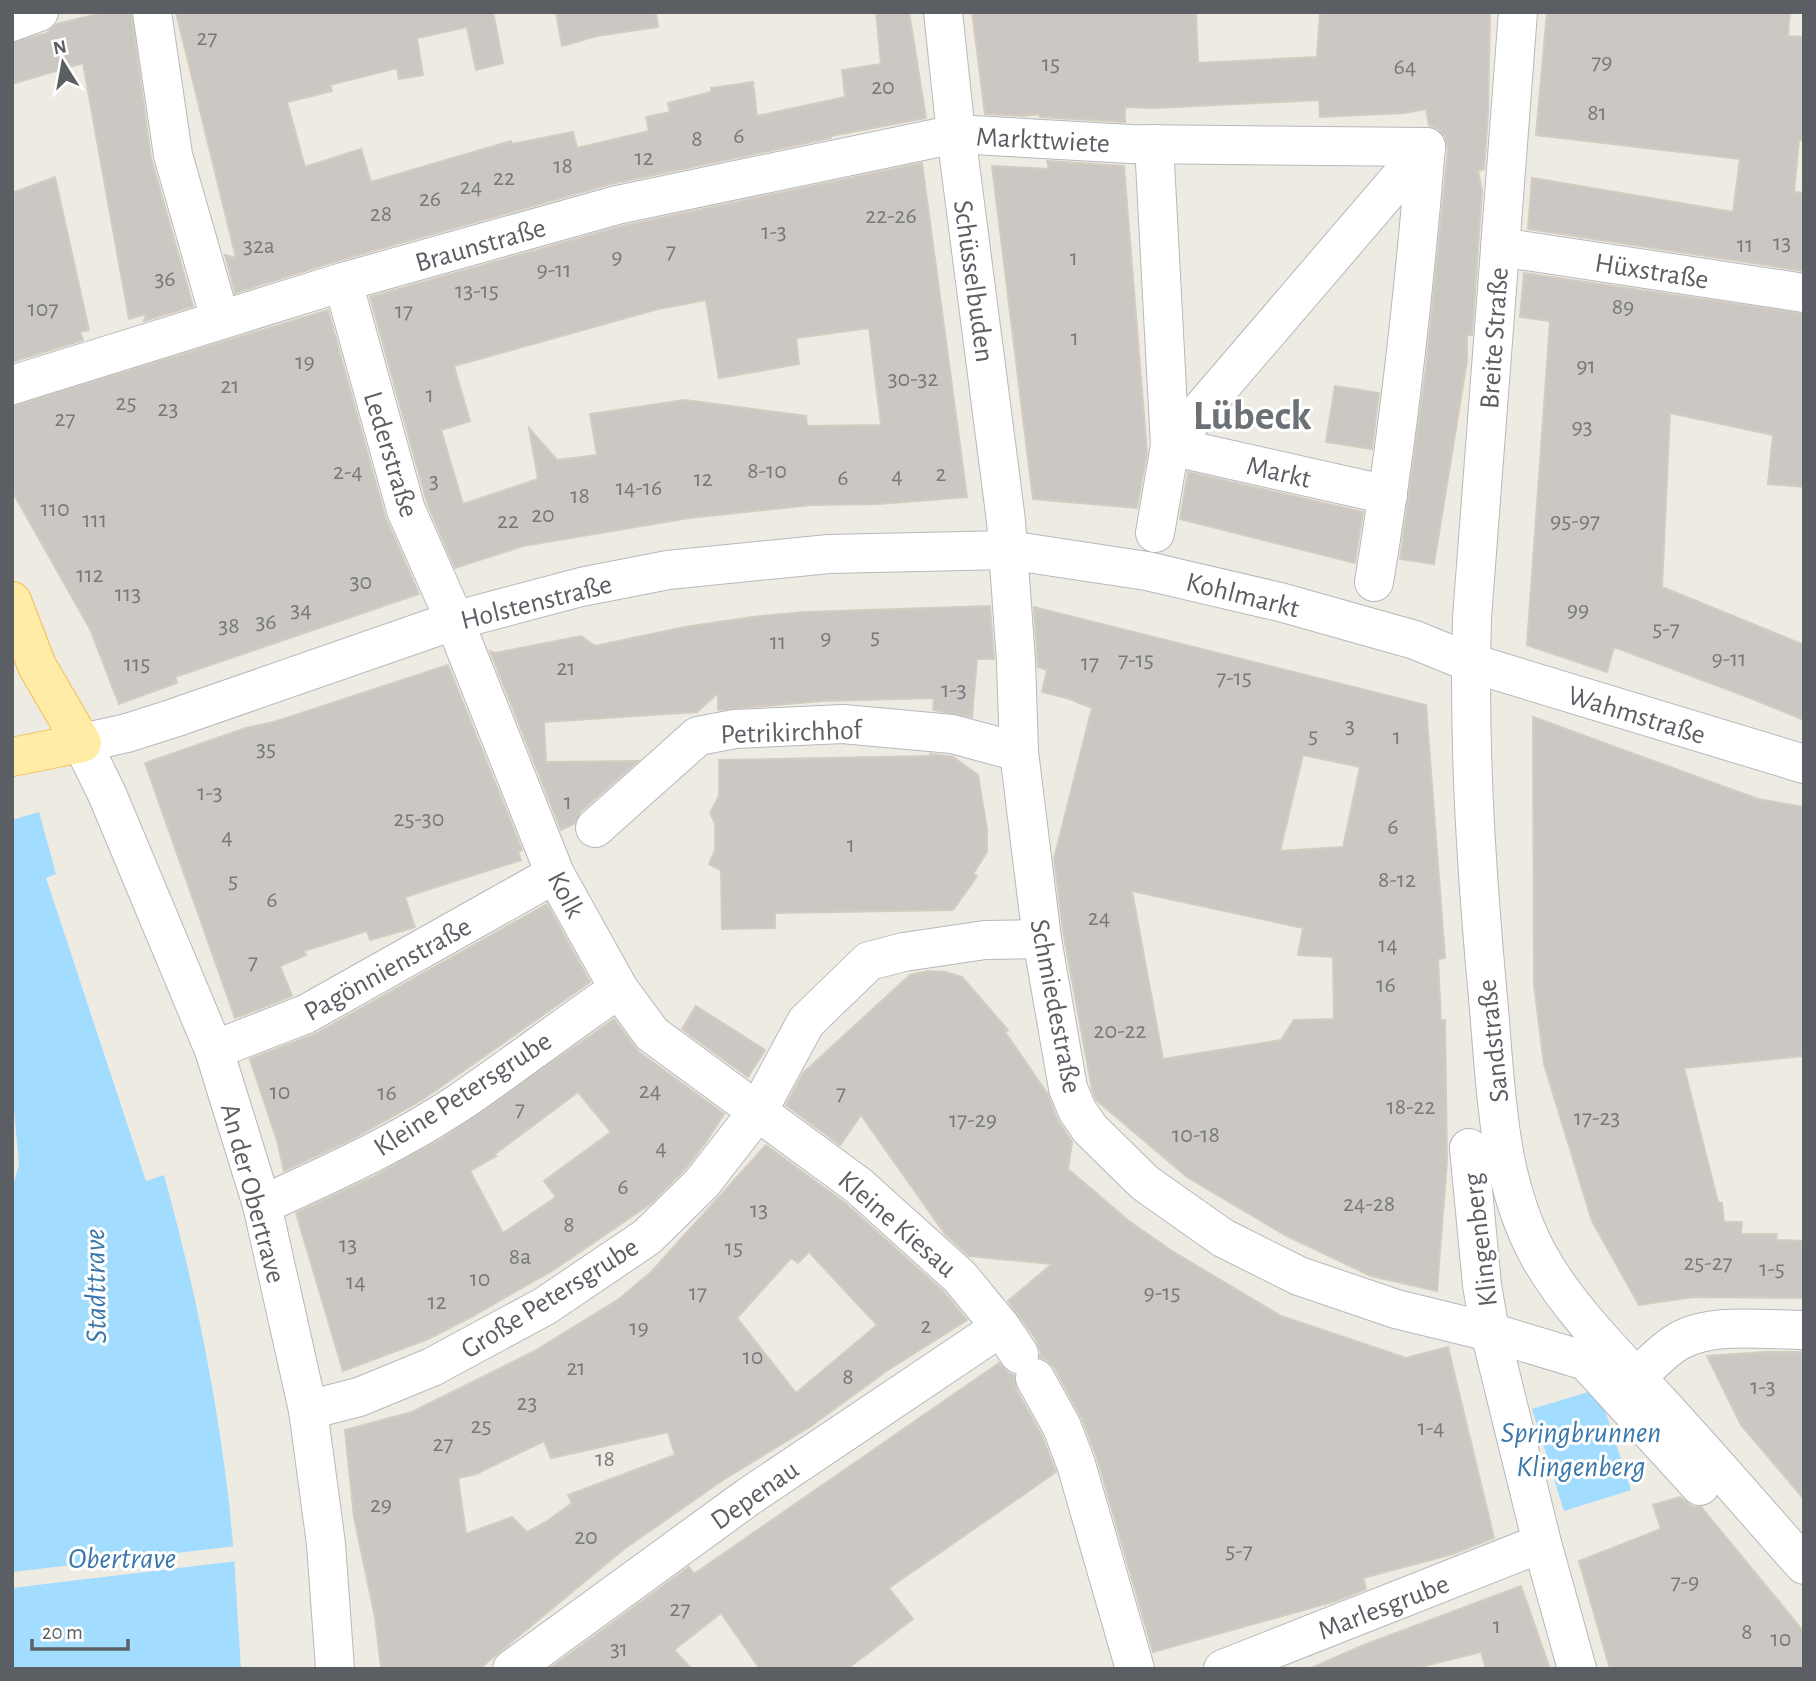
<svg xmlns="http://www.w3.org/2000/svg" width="1816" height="1681" viewBox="0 0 1816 1681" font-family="'Alegreya Sans',sans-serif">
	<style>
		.water { fill: #a2dcff }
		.pier { fill: #eeebe3 }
		.building { fill: #cbc7c2; stroke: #d3ccc1; stroke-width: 2; fill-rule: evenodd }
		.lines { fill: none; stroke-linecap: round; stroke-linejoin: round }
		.minor-casing { stroke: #b5b9bd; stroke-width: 40 }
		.major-casing { stroke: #f4be56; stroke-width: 40 }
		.minor { stroke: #fff; stroke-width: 38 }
		.major { stroke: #ffeca7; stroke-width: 38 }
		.labels { text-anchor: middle; stroke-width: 6; stroke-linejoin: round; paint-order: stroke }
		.number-label { font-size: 24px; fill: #77797c }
		.street-label { font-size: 28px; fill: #5b5f64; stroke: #fff }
		.water-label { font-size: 30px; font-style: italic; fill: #3a77aa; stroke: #fff }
		.town-label { font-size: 42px; font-weight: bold; fill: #6c7176; stroke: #fff }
	</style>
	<rect width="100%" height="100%" fill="#eeebe3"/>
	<g class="water">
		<path d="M12 776 39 812 56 874 46 878 146 1181 164 1175C193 1280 215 1386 228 1494 235 1552 237 1610 241 1669H12V1190L19 1164 12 1088Z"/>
		<polygon points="1598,1389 1631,1490 1564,1511 1532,1409"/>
	</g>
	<g class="pier">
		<polygon points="12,773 23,785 39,812 12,820"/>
		<polygon points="236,1546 237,1561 12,1588 12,1572"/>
	</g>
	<g class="building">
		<polygon points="106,12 131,12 151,158 193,306 144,321 146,314 129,319 83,63 12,84 12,43 47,33 57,24"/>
		<polygon points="176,12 493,12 503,63 476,70 467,27 417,38 423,75 399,79 397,68 330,85 332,91 287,102 305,167 361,149 371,182 511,141 512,144 573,132 577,148 649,131 646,117 670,112 668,103 711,92 711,88 753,82 757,116 845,97 842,70 881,64 876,12 909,12 926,118 831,136 831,138 611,184 337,261 235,293 225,255 236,258"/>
		<polygon points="556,12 656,12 658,27 597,36 562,46"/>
		<polygon points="972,12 1196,12 1198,63 1317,57 1320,12 1490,12 1488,113 1484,169 1478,171 1482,191 1472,335 1467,335 1467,361 1434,564 1400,559 1426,368 1448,149 1445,136 1438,129 1429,125 1426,109 1405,113 1320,117 1319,100 1155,108 1125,107 1125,122 1040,117 1040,114 1024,116 985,114"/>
		<polygon points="1547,12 1790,12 1788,36 1804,37 1804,140 1799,140 1794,192 1804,193 1804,271 1528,229 1532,178 1733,212 1740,159 1536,135"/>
		<polygon points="1047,161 1124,166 1147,453 1137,508 1033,499 992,166 1049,169"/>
		<path d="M922 163 967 497 878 504 811 505 689 518 523 546 455 568 427 503 370 297 622 226ZM706 300 719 378 799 364 796 338 869 328 881 425 807 426 806 416 685 400 590 414 597 455 557 460 529 428 538 479 463 504 441 430 470 421 454 366 658 309Z"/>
		<polygon points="55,177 89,330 80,332 83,340 12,362 12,193"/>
		<polygon points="1524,273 1804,314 1804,487 1768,484 1773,435 1670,413 1662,587 1804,645 1804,720 1750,698 1614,647 1607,672 1527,645 1550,321 1520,317"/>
		<polygon points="328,310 385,516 419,594 175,677 177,683 119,704 90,629 12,491 12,406"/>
		<polygon points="1335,386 1379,393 1372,449 1326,442"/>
		<polygon points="1188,472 1363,512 1355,563 1180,519"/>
		<polygon points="990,606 994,659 977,659 972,717 933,710 934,698 822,701 718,710 718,693 697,712 544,722 546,762 638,761 580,812 574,824 561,830 490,651 495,653 581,636 595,646 685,627 752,617 805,612"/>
		<path d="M1034 607 1426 705 1445 958 1438 959 1441 1021 1445 1020 1447 1161 1437 1291 1371 1276 1285 1235 1187 1177 1096 1100 1092 1089 1063 931 1054 859 1092 708 1070 699 1042 692 1047 670 1038 667ZM1303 755 1360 767 1343 847 1280 851ZM1132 891 1303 928 1298 955 1333 957 1334 1019 1294 1020 1281 1040 1163 1059Z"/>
		<polygon points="448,665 522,850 518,852 521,860 405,897 415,927 370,940 367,931 304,951 306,955 280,966 292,996 235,1018 145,763 246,728 274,722"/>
		<polygon points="1533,717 1758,799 1804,807 1804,1056 1684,1068 1718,1202 1722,1203 1724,1222 1742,1222 1741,1234 1777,1234 1776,1240 1804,1241 1804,1298 1694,1297 1639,1305 1592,1221 1544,1064 1534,985"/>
		<polygon points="930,754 953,757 978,775 987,829 987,852 973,874 977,876 953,910 775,913 775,928 722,929 721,870 709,864 715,850 715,823 710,813 719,796 719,760 930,756"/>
		<polygon points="547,904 590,982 422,1100 352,1139 284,1171 278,1144 250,1059 317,1033"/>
		<polygon points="928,971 945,972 962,977 1008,1030 1005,1032 1047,1093 1057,1119 1072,1142 1068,1169 1129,1221 1172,1251 1281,1316 1406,1358 1448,1347 1494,1538 1453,1554 1363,1578 1366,1589 1336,1601 1153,1652 1097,1458 1082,1419 1054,1367 1047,1360 1040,1357 1041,1352 1035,1338 1008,1301 1052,1264 969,1256 945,1234 861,1115 840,1145 786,1105 803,1073 910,975"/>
		<polygon points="696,1006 765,1050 748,1077 682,1029"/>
		<path d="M614 1019 639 1052 724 1114 706 1142 686 1168 650 1204 555 1269 471 1317 428 1339 343 1371 296 1213 371 1178 445 1137ZM578 1092 611 1132 544 1181 556 1197 503 1233 470 1171 496 1156 495 1154Z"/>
		<path d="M766 1145 845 1203 944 1292 967 1320 888 1370 811 1426 723 1480 624 1549 479 1669H381L375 1617 354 1517 345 1430 412 1412 533 1352 619 1299 651 1272ZM809 1252 877 1325 796 1393 737 1318 791 1258 798 1263ZM668 1432 675 1455 568 1495 572 1503 546 1522 527 1532 512 1517 466 1534 458 1478 476 1474 544 1441 551 1458Z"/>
		<polygon points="1766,1352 1804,1352 1804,1499 1741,1425 1707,1356"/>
		<polygon points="999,1363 1009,1373 1014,1375 1016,1389 1042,1436 1056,1472 889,1588 913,1619 847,1669 760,1669 721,1613 674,1650 692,1669 549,1669 689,1567 694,1574"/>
		<polygon points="1680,1497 1693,1507 1701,1507 1804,1632 1804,1669 1610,1669 1579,1561 1661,1529 1653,1505"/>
		<polygon points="1521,1586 1550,1669 1486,1669 1481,1652 1412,1669 1309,1669 1364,1645"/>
	</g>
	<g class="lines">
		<g class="minor-casing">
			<g id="minor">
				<polyline points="152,12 173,155 220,319"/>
				<polyline points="943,12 956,134 1006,521 1016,661 1019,752 1042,939 1068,1088 1077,1110 1090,1129 1145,1183 1223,1238 1299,1276 1396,1309 1490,1332 1586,1361 1700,1486"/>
				<path d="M1518 12 1472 618C1468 749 1477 880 1489 1009 1496 1092 1498 1182 1539 1256 1570 1311 1618 1357 1660 1403 1709 1456 1756 1511 1804 1565"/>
				<polyline points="12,22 39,12"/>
				<polyline points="1154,144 1170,446 1155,533"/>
				<polyline points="1500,247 1804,293"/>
				<polyline points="343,282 406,510 448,605 555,874 619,989 652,1034 859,1186 960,1277 1001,1327 1019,1354"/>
				<polyline points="12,385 343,282 617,205 956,134 1130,144 1426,147"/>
				<polyline points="1388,495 1170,446 1426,147"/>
				<path d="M1374 582C1398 438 1414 292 1426 147"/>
				<polyline points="595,828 698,736 735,729 843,724 952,734 1019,752"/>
				<polyline points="214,1050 306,1014 555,874"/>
				<polyline points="1469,1148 1482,1285 1490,1332 1542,1543 1577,1669"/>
				<path d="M262 1205C329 1174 395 1145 457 1104 512 1067 564 1026 619 989"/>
				<path d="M1637 1377C1650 1365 1663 1350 1679 1341 1712 1322 1766 1330 1804 1330"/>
				<polyline points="1035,1378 1062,1427 1076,1464 1135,1669"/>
				<polyline points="308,1410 359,1397 432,1367 545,1306 647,1237 702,1183 758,1111 806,1022 869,961 904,952 985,940 1042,939"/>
				<polyline points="335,1669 326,1544 308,1410 262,1205 214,1050 107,794 82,743 127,733 174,718 453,621 581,587 668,570 829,554 1008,550 1147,571 1280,602 1415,640 1471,663 1804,764"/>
				<polyline points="512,1669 748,1497 1001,1327"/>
				<polyline points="1223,1669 1542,1543"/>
			</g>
		</g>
		<g class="major-casing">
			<polyline id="major" points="12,601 37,666 82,743 12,757"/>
		</g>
		<use href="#minor" class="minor"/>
		<use href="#major" class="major"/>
	</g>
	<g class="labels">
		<g class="number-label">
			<text x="207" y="45">27</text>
			<text x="1602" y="69">79</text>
			<text x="1051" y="71">15</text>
			<text x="1405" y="74">64</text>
			<text x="883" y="94">20</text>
			<text x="1597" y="120">81</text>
			<text x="739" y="143">6</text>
			<text x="697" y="146">8</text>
			<text x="644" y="165">12</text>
			<text x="563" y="173">18</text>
			<text x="504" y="185">22</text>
			<text x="471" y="194">24</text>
			<text x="430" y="206">26</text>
			<text x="381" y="221">28</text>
			<text x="891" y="223">22-26</text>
			<text x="774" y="239">1-3</text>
			<text x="1782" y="250">13</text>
			<text x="1745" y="252">11</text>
			<text x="259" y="253">32a</text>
			<text x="671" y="258">7</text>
			<text x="617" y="264">9</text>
			<text x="1074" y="265">1</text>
			<text x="554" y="277">9-11</text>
			<text x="165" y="286">36</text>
			<text x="477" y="298">13-15</text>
			<text x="1623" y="314">89</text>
			<text x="43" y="316">107</text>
			<text x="404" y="318">17</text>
			<text x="1075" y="345">1</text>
			<text x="305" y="369">19</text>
			<text x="1586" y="373">91</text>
			<text x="913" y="386">30-32</text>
			<text x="230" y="393">21</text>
			<text x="430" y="402">1</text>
			<text x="126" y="410">25</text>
			<text x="168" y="416">23</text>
			<text x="65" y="426">27</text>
			<text x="1582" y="434">93</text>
			<text x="767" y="478">8-10</text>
			<text x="348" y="479">2-4</text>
			<text x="941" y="481">2</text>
			<text x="897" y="483">4</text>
			<text x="843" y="485">6</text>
			<text x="703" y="486">12</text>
			<text x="434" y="488">3</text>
			<text x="639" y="495">14-16</text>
			<text x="580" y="503">18</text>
			<text x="55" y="516">110</text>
			<text x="543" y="522">20</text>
			<text x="95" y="527">111</text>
			<text x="508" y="528">22</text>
			<text x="1575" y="528">95-97</text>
			<text x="90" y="582">112</text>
			<text x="361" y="589">30</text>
			<text x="128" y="601">113</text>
			<text x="301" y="617">34</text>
			<text x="1578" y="617">99</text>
			<text x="266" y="629">36</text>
			<text x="229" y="633">38</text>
			<text x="1666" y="636">5-7</text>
			<text x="875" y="644">5</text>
			<text x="826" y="645">9</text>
			<text x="778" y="649">11</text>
			<text x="1729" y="666">9-11</text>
			<text x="1136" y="667">7-15</text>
			<text x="1090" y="670">17</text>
			<text x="137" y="671">115</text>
			<text x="566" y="675">21</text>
			<text x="1234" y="685">7-15</text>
			<text x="954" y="697">1-3</text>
			<text x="1350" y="733">3</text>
			<text x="1313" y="743">5</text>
			<text x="1397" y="744">1</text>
			<text x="266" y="756">35</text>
			<text x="210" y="800">1-3</text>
			<text x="568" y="809">1</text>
			<text x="419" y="826">25-30</text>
			<text x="1393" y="834">6</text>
			<text x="227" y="844">4</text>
			<text x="851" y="852">1</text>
			<text x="1397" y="887">8-12</text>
			<text x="233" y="888">5</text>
			<text x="272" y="907">6</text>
			<text x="1099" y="925">24</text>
			<text x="1388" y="952">14</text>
			<text x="253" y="969">7</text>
			<text x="1386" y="992">16</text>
			<text x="1120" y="1038">20-22</text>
			<text x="650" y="1098">24</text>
			<text x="280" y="1099">10</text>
			<text x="387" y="1100">16</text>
			<text x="841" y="1100">7</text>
			<text x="1411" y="1114">18-22</text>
			<text x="520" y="1116">7</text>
			<text x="1597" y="1125">17-23</text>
			<text x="973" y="1127">17-29</text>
			<text x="1196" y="1142">10-18</text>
			<text x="661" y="1155">4</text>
			<text x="623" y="1194">6</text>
			<text x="1369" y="1211">24-28</text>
			<text x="759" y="1217">13</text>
			<text x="569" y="1232">8</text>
			<text x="348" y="1252">13</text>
			<text x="734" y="1255">15</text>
			<text x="520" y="1264">8a</text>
			<text x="1708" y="1270">25-27</text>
			<text x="1772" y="1276">1-5</text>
			<text x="480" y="1286">10</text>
			<text x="356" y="1289">14</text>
			<text x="698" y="1300">17</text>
			<text x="1162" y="1300">9-15</text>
			<text x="437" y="1309">12</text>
			<text x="926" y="1333">2</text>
			<text x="639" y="1335">19</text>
			<text x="753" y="1364">10</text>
			<text x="576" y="1375">21</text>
			<text x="848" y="1384">8</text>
			<text x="1763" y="1394">1-3</text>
			<text x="527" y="1410">23</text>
			<text x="481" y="1433">25</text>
			<text x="1431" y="1435">1-4</text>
			<text x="443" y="1451">27</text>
			<text x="605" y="1466">18</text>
			<text x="381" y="1512">29</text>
			<text x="586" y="1544">20</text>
			<text x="1239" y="1558">5-7</text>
			<text x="1685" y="1589">7-9</text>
			<text x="680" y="1616">27</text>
			<text x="1497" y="1633">1</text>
			<text x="1747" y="1639">8</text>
			<text x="1781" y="1646">10</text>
			<text x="619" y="1656">31</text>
		</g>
		<g class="street-label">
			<text transform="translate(1043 139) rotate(3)" y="10">Markttwiete</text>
			<text transform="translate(480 244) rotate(-16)" y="10">Braunstraße</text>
			<text transform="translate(1652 270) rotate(9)" y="10">Hüxstraße</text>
			<text transform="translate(975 281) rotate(82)" y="10">Schüsselbuden</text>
			<text transform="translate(1493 338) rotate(-86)" y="10">Breite Straße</text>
			<text transform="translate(392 454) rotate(73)" y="10">Lederstraße</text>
			<text transform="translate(1279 471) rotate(13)" y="10">Markt</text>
			<text transform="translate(1243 594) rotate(14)" y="10">Kohlmarkt</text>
			<text transform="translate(536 601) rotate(-14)" y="10">Holstenstraße</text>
			<text transform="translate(1637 714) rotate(17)" y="10">Wahmstraße</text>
			<text transform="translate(791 731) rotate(-2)" y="10">Petrikirchhof</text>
			<text transform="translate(567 894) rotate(62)" y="10">Kolk</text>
			<text transform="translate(387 968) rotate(-29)" y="10">Pagönnienstraße</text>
			<text transform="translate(1057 1006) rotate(79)" y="10">Schmiedestraße</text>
			<text transform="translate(1492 1041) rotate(-96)" y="10">Sandstraße</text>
			<text transform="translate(462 1093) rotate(-33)" y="10">Kleine Petersgrube</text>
			<text transform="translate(254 1193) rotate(75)" y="10">An der Obertrave</text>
			<text transform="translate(898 1223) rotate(41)" y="10">Kleine Kiesau</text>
			<text transform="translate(1479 1240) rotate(-97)" y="10">Klingenberg</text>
			<text transform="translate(549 1297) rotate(-32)" y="10">Große Petersgrube</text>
			<text transform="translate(754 1494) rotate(-35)" y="10">Depenau</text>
			<text transform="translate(1383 1606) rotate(-21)" y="10">Marlesgrube</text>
		</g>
		<g class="water-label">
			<text transform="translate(95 1286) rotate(-91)" y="10">Stadttrave</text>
			<text x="1581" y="1442">Springbrunnen<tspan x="1581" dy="34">Klingenberg</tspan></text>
			<text x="122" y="1568">Obertrave</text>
		</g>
		<g class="town-label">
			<text x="1252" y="429">Lübeck</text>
		</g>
	</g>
	<rect width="1816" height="1681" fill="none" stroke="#5b5f64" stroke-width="28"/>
	<g transform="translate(63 63) rotate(349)" stroke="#ffffff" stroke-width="5" paint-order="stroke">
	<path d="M0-5L12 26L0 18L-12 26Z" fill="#5b5f64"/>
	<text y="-10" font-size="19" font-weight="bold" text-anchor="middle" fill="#5b5f64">N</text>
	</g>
	<path d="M32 1639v10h96v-10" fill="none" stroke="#5b5f64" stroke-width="3.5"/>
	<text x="42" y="1639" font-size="21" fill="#5b5f64" stroke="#ffffff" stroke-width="5" paint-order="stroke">20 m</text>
</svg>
